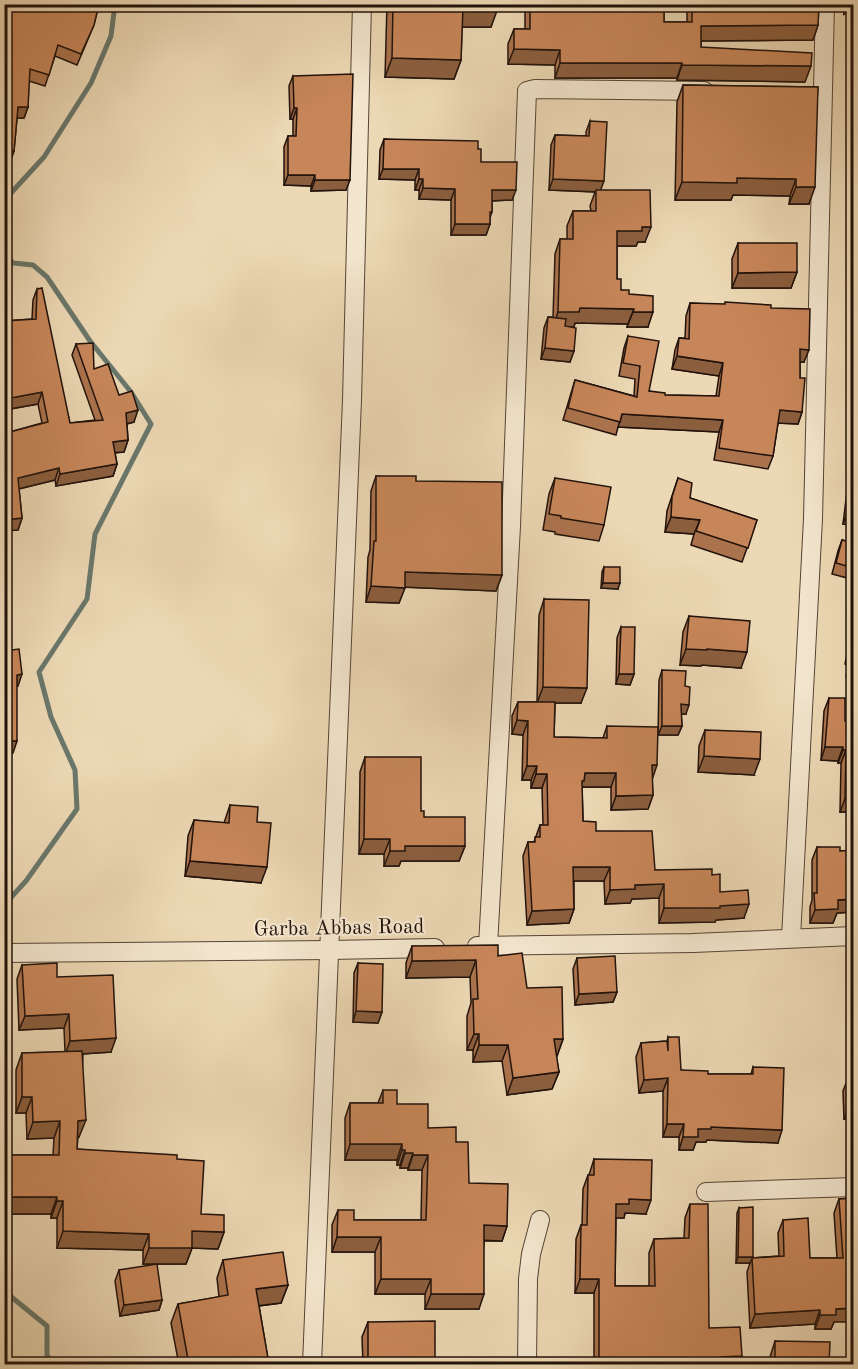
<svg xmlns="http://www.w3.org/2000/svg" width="858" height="1369" viewBox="0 0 858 1369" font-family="'Old Standard TT',serif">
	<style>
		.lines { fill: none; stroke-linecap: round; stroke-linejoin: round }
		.stream { stroke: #69776b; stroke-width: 5 }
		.minor-casing { stroke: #544435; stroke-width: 20 }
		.minor { stroke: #f3e6ce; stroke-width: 18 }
		.wall { fill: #ab734d; stroke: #21120b; stroke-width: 1.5; fill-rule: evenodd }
		.shaded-wall { fill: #8b5e3e; stroke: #21120b; stroke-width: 1.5 }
		.building { fill: #c78659; stroke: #21120b; stroke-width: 1.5; fill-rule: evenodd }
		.labels { text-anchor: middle; stroke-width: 4.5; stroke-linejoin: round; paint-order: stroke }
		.street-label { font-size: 21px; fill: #21120b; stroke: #f3e6ce }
	</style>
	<rect width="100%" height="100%" fill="#ecd8b4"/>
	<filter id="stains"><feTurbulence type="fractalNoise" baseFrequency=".00333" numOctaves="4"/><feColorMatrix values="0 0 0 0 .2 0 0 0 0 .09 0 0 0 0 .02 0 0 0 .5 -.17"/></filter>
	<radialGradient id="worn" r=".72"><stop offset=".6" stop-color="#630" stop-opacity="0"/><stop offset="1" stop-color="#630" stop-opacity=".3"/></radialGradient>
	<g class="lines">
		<g class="stream">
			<polyline points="4,209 10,194 44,157 91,83 111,36 115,4"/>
			<polyline points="4,253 13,263 33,265 47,277 90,341 131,392 151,424 95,534 87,599 39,672 51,717 75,770 77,809 26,881 4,905"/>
			<polyline points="4,1291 47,1326 47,1355 52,1364"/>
		</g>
		<g class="minor-casing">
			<g id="minor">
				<polyline points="791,938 813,519 825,4"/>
				<polyline points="477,946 693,943 854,936"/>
				<polyline points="488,946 511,526 527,91 535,89 704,91"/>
				<polyline points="4,953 329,950 435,948"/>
				<polyline points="706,1192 854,1187"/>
				<polyline points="312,1364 352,400 362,4"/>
				<polyline points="527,1364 528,1279 531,1254 540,1220"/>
			</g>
		</g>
		<use href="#minor" class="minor"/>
	</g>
	<g class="wall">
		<polygon points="4,4 99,4 94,25 77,65 55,56 45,86 29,81 28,107 24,118 17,118 14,151 10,162 4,162"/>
		<polygon points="387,4 498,4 491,27 462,27 461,60 454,79 385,77"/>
		<polygon points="525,4 664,4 664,22 687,22 687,4 819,4 818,25 813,40 701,41 701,47 805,82 677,80 677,78 555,78 555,65 508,64 508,44 514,29 525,29"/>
		<polygon points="845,4 854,4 844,14"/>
		<polygon points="293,76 346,190 311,191 311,186 284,185 284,147 288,136 293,136 293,119 290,119 289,86"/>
		<polygon points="683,85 818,87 809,204 789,204 790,196 733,195 731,200 675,200 677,102"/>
		<polygon points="590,121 601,190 645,242 638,242 636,246 617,246 617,279 621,290 629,294 648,327 627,327 628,324 575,323 574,327 571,327 574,351 570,362 541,359 544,328 548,317 553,317 555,254 560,239 567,239 567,226 573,211 591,211 590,206 595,192 549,190 551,145 555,135 586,136 586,132"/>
		<polygon points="384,139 478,149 481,162 512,200 492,201 492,212 490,218 490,224 486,235 451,235 451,200 419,199 419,190 415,190 415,180 379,179 380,150"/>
		<polygon points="738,243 797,272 791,288 732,288 732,259"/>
		<polygon points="854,271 854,302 851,302 851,277"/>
		<path d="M37 289 70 423 95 420 72 355 76 344 94 369 119 395 134 422 127 424 128 440 124 452 115 453 117 464 113 476 56 486 55 480 19 489 22 518 18 530 4 531V321L32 319 33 300ZM38 404 42 423 6 433 5 410Z"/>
		<polygon points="690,303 771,308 804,362 800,362 800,378 802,412 798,424 778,423 773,456 768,469 714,460 719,432 618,427 616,435 563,420 575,380 634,396 635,379 619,376 624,348 628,336 649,391 665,395 716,396 719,376 672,369 675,350 679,338 685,338 686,316"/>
		<polygon points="854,452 854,526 843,524 851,458"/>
		<polygon points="376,476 416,481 502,575 496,591 405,587 399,603 366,602 368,557 370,550 371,491"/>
		<polygon points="555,478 604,525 599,541 555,534 555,532 543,530 549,494"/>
		<polygon points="678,478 690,498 757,520 742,562 691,545 694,534 665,532 667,511"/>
		<polygon points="842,540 854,543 854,571 851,579 832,574 838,551"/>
		<polygon points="604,567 618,589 601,588 602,572"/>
		<polygon points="544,599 581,703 555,703 554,737 603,738 607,726 652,780 653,795 648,809 611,810 611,787 582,787 583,821 596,831 655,870 712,875 720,892 744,918 716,920 715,922 659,923 659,898 632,899 630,903 605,904 604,881 574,881 574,909 569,923 527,925 523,856 528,842 534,842 540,825 543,825 542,788 531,788 531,780 522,780 523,735 512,734 512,716 518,702 537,702 539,615"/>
		<polygon points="689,616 741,668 702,665 701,666 680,665 683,632"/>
		<polygon points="854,625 854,679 846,677 848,665 845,664 851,633"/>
		<polygon points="621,627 634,674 630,685 616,684 617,638"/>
		<polygon points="662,670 685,686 686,714 681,714 682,726 678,735 658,735 659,680"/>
		<polygon points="829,698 845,721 854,721 854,812 840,812 841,763 838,763 838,761 821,760 824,711"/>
		<polygon points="705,730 754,775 698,772 699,746"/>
		<polygon points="365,757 421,811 424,817 465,846 459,861 401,861 399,866 384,866 384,854 359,854 360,772"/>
		<polygon points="230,805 257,822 261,883 185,876 188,836 194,820 224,823"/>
		<polygon points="817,847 840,851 854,850 854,912 837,913 833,923 810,923 810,907 812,900 812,860"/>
		<polygon points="412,946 498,956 527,988 563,1039 557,1056 556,1056 559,1072 552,1089 507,1095 502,1061 473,1062 473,1050 467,1050 467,1016 471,1003 470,977 406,978 406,963"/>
		<polygon points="577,958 617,992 613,1002 575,1005 573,969"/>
		<polygon points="358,963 382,1012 378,1023 353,1022 354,973"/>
		<polygon points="22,965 57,977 111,1052 83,1054 79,1137 78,1137 77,1149 177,1159 201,1214 224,1232 218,1249 192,1248 186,1264 143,1264 143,1250 57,1248 57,1218 51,1218 51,1214 4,1214 4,1155 53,1155 54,1138 27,1139 26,1113 16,1113 16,1070 22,1053 65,1052 64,1028 19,1030 17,979"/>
		<polygon points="668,1037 681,1070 708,1074 751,1074 753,1067 778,1143 707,1140 706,1142 696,1142 693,1150 679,1150 679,1137 663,1137 663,1091 639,1093 636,1057 641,1043 667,1041"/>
		<polygon points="849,1076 854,1076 854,1151 849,1151 848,1119 844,1119 843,1091"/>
		<polygon points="383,1090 397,1104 428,1128 456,1142 469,1183 507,1226 502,1241 484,1241 479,1309 425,1309 425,1294 375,1294 375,1252 332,1252 332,1225 338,1210 354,1220 421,1220 422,1170 408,1170 408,1168 400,1168 400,1165 397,1165 397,1160 345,1160 345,1118 350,1103 378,1103"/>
		<polygon points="594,1159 646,1214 625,1213 624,1218 616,1218 615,1286 649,1286 649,1253 654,1239 684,1238 685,1218 690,1204 709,1328 742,1356 739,1365 594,1365 594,1293 575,1293 576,1239 581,1225 582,1225 583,1189 588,1175 589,1175"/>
		<polygon points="854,1198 834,1322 831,1329 815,1329 815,1324 750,1328 747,1272 750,1263 736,1263 737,1213 739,1208 752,1258 779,1256 778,1233 783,1220 810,1258 837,1258 834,1213 839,1199"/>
		<polygon points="223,1260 288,1285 281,1303 259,1306 269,1365 179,1365 171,1323 178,1304 219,1297 217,1278"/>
		<polygon points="119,1270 162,1300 159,1310 120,1316 115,1281"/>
		<polygon points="368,1322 435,1360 433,1365 363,1365 362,1337"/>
		<polygon points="775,1341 829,1365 769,1365 770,1357"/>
	</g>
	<g class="shaded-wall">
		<polygon points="848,4 854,4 854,14 844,14"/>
		<polygon points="463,8 498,8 491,27 456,27"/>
		<polygon points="818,25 813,40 696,41 701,26"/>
		<polygon points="514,49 560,50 555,65 508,64"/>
		<polygon points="392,58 461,60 454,79 385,77"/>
		<polygon points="560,63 682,63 677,78 555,78"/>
		<polygon points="682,65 811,66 805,82 677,80"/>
		<polygon points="18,107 28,107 24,118 14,118"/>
		<polygon points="294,108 297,108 293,119 290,119"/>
		<polygon points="4,150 14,151 10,162 4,162"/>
		<polygon points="383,169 419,169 415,180 379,179"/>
		<polygon points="288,175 315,175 311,186 284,185"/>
		<polygon points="737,178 796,179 790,196 733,195 731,200 675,200 682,182"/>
		<polygon points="419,179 423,179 419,190 415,190"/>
		<polygon points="553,179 604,181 600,192 549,190"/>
		<polygon points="315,180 350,180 346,190 311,191"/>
		<polygon points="796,187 815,187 809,204 789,204"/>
		<polygon points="423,188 455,189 451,200 419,199"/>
		<polygon points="492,190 516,190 512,200 488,201"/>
		<polygon points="455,224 490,224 486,235 451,235"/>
		<polygon points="642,227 651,227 645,242 638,242 636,246 612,246 617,231"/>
		<polygon points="797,272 791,288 732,288 738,273"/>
		<polygon points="580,308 634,309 628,324 575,323 574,327 553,327 558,312"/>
		<polygon points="633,312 653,312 648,327 627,327"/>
		<polygon points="545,348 574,351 570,362 541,359"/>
		<polygon points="800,349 809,350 804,362 796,362"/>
		<polygon points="677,356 723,363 719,376 672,369"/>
		<polygon points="42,392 38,404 4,410 5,399"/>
		<polygon points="138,410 134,422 122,425 126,413"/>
		<polygon points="780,410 802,412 798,424 775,423"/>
		<polygon points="622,414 723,420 719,432 618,427"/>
		<polygon points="128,440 124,452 108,453 113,442"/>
		<polygon points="117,464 113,476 56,486 60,474"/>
		<polygon points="59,468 55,480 14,490 18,478"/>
		<polygon points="849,509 854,510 854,526 843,524"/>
		<polygon points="671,517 700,520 694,534 665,532"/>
		<polygon points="22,518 18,530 4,531 4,520"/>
		<polygon points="405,572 502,575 496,591 400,587"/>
		<polygon points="603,583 620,583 618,589 601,588"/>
		<polygon points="371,586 405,588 399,603 366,602"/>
		<polygon points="686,649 707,649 747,652 741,668 702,665 701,666 680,665"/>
		<polygon points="22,674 18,686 13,687 17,675"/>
		<polygon points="619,674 634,674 630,685 616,684"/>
		<polygon points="543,687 587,688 581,703 537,703"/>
		<polygon points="681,704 689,705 686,714 678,714"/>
		<polygon points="517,720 528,721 523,735 512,734"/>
		<polygon points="662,726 682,726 678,735 658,735"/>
		<polygon points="4,741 17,741 13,753 4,753"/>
		<polygon points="825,747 843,747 838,761 821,760"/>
		<polygon points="843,750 846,750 841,763 838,763"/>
		<polygon points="704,756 760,759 754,775 698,772"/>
		<polygon points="652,765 657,765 652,780"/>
		<polygon points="527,766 537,766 531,780 522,780"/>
		<polygon points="585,773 616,773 611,787 582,787 577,795"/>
		<polygon points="536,774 547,774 542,788 531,788"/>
		<polygon points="653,795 648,809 611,810 616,796"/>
		<polygon points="845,799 854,799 854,812 840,812"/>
		<polygon points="364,839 390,839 384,854 359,854"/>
		<polygon points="405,846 465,846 459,861 401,861 399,866 384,866 390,851"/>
		<polygon points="190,861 267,867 261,883 185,876"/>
		<polygon points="573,867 610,867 604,881 568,881"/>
		<polygon points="664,884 659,898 632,899 630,903 605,904 610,890 635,885"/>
		<polygon points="854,899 854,912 837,913 833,923 810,923 815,910 838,900"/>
		<polygon points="749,904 744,918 716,920 715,922 659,923 664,908"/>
		<polygon points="574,909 569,923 527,925 532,911"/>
		<polygon points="476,960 470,977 406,978 412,961"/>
		<polygon points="617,992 613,1002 575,1005 579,994"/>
		<polygon points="356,1011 382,1012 378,1023 353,1022"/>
		<polygon points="69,1014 64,1028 19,1030 25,1016"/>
		<polygon points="474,1034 479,1034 473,1050 467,1050"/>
		<polygon points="116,1038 111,1052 65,1055 70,1041"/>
		<polygon points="554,1039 563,1039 557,1056 548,1056"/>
		<polygon points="479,1045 508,1045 502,1061 473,1062"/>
		<polygon points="559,1072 552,1089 507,1095 513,1078"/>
		<polygon points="668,1078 663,1091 639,1093 644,1080"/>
		<polygon points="22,1097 32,1097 26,1113 16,1113"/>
		<polygon points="850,1104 853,1104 848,1119 844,1119"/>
		<polygon points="86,1120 79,1137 72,1137 78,1121"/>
		<polygon points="60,1121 54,1138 27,1139 33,1122"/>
		<polygon points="667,1124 684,1124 679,1137 663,1137"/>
		<polygon points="711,1127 782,1130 778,1143 707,1140 706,1142 696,1142 693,1150 679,1150 683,1137 698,1129"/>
		<polygon points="854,1138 854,1151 849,1151"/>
		<polygon points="350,1144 402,1144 397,1160 345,1160"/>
		<polygon points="402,1150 405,1150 400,1165 397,1165"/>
		<polygon points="405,1153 413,1153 408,1168 400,1168"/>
		<polygon points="413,1155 428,1155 422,1170 408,1170"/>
		<polygon points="4,1197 57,1197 51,1214 4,1214"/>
		<polygon points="629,1199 651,1200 646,1214 625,1213 624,1218 611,1218 616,1204"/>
		<polygon points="57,1201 63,1201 57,1218 51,1218"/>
		<polygon points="484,1225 507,1226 502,1241 478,1240"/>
		<polygon points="63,1231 149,1234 143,1250 57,1248"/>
		<polygon points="192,1231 224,1232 218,1249 192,1248 186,1264 143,1264 149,1248"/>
		<polygon points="337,1237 381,1237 375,1252 332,1252"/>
		<polygon points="738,1257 753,1257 750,1263 736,1263"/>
		<polygon points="381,1279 431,1279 425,1294 375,1294"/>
		<polygon points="580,1279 599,1279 594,1293 575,1293"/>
		<polygon points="288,1285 281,1303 249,1307 256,1289"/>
		<polygon points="431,1294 484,1294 479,1309 425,1309"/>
		<polygon points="162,1300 159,1310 120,1316 124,1305"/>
		<polygon points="854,1308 854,1322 834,1322 831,1329 815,1329 820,1315 836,1309"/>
		<polygon points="820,1310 815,1324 750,1328 755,1314"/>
		<polygon points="742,1356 739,1365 718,1365 720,1357"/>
		<polygon points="401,1359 435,1360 433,1365 399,1365"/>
	</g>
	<g class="building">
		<polygon points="5,4 99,4 94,25 81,54 58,45 49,75 30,69 28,107 18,107 14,151 4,150 4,66 7,53 4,52"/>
		<polygon points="393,4 498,4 498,8 463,8 461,60 392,58"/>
		<polygon points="530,4 664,4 664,22 692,22 692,4 819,4 818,25 701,26 701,47 812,53 811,66 682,65 682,63 560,63 560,50 514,49 514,29 530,29"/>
		<polygon points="353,74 350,180 315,180 315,175 288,175 288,136 296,136 297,108 294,108 293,76"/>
		<polygon points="683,85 818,87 815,187 796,187 796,179 737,178 737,183 682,182"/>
		<polygon points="590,121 607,122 604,181 553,179 555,135 589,136"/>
		<polygon points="384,139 478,141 478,149 481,149 481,162 517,162 516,190 492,190 492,212 490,212 490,224 455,224 455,189 423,188 423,179 419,179 419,169 383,169"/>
		<polygon points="596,190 650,190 651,227 642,227 642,231 617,231 617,279 621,279 621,290 629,290 629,294 653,296 653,312 633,312 634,309 580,308 579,312 558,312 560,239 573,239 573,211 596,211"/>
		<polygon points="738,243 797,243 797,272 738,273"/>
		<path d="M42 288 70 423 103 420 76 344 93 343 94 369 108 364 119 395 132 391 138 410 126 413 128 440 113 442 117 464 60 474 59 468 18 478 22 518 4 520V321L36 319 37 289ZM42 392 48 422 6 433 5 399Z"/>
		<polygon points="725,302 771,305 771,308 810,309 809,350 800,349 800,378 805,378 802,412 780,410 773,456 719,448 723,420 622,414 620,422 568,408 575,380 637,397 640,366 623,363 628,336 659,341 649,391 665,393 665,395 719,396 723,363 677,356 679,338 689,339 690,303 725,304"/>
		<polygon points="548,317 566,319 565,326 576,328 574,351 545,348"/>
		<polygon points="854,469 854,510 849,509"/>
		<polygon points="376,476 416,476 416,481 502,482 502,575 405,572 405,588 371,586 374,541 376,541"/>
		<polygon points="555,478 611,487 604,525 561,518 561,516 549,514"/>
		<polygon points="678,478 692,483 690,498 757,520 748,548 696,531 700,520 671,517 672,497"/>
		<polygon points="4,539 7,562 4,562"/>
		<polygon points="842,540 854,543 854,568 836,563"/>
		<polygon points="604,567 620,567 620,583 603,583"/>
		<polygon points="544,599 589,600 587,688 543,687"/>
		<polygon points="689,616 750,621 747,652 707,649 707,650 686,649"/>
		<polygon points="621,627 635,627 634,674 619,674"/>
		<polygon points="854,631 854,663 851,662 853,650 850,650"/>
		<polygon points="19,649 22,674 17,675 17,741 4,741 4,651"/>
		<polygon points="662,670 686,671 685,686 690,687 689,705 681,704 682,726 662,726"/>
		<polygon points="829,698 845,698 845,721 854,721 854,799 845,799 846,750 843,750 843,747 825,747"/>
		<polygon points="518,702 555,702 554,737 607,738 607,726 658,727 657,765 652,765 653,795 616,796 616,773 585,773 584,781 582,781 583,821 596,822 596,831 652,831 655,870 712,869 712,875 720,874 720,892 748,890 749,904 720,906 720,908 664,908 664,884 635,885 635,889 610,890 610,867 573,867 574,909 532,911 528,842 535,842 535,837 540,837 540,825 548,825 547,774 536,774 537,766 527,766 528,721 517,720"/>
		<polygon points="705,730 761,732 760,759 704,756"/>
		<polygon points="365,757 421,757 421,811 424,811 424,817 465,817 465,846 405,846 405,851 390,851 390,839 364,839"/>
		<polygon points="230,805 258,807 257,822 271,823 267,867 190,861 194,820 229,823"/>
		<polygon points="817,847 840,847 840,851 854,850 854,899 838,900 838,909 815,910 814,893 817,893"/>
		<polygon points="498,945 498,956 522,953 527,988 562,987 563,1039 554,1039 559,1072 513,1078 508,1045 479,1045 479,1034 474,1034 473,999 478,999 476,960 412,961 412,946"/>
		<polygon points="615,956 617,992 579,994 577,958"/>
		<polygon points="57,963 57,977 113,975 116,1038 70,1041 69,1014 25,1016 22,965"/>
		<polygon points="358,963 383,964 382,1012 356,1011"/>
		<polygon points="668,1037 679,1037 681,1070 708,1071 708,1074 753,1074 753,1067 784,1068 782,1130 711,1127 711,1129 698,1129 698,1137 683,1137 684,1124 667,1124 668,1078 644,1080 641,1043 667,1041 668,1051"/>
		<polygon points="82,1051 86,1120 78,1121 77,1149 177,1155 177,1159 204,1161 201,1214 224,1215 224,1232 192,1231 192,1248 149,1248 149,1234 63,1231 63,1201 57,1201 57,1197 4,1197 4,1155 59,1155 60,1121 33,1122 32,1097 22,1097 22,1053"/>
		<polygon points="849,1076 854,1076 854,1117 853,1104 850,1104"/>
		<polygon points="383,1090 397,1090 397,1104 428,1104 428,1128 456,1127 456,1142 468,1142 469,1183 508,1184 507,1226 484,1225 484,1294 431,1294 431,1279 381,1279 381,1237 337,1237 338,1210 354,1210 354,1220 426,1220 428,1155 413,1155 413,1153 405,1153 405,1150 402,1150 402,1144 350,1144 350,1103 383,1103"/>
		<polygon points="594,1159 652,1160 651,1200 629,1199 629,1204 616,1204 615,1286 655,1286 654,1239 689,1238 690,1204 708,1204 709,1328 740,1327 742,1356 720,1357 721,1365 595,1365 599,1364 599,1279 580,1279 581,1225 587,1225 588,1175 594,1175"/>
		<polygon points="854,1198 854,1308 836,1309 836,1315 820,1315 820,1310 755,1314 752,1258 784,1256 783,1220 808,1218 810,1258 843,1258 839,1199"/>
		<polygon points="753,1207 753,1257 738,1257 739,1208"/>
		<polygon points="283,1252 288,1285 256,1289 269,1364 264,1365 189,1365 178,1304 228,1295 223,1260"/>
		<polygon points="157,1264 162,1300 124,1305 119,1270"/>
		<polygon points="435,1321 435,1360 401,1359 401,1365 368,1365 368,1322"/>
		<polygon points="775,1341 830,1342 829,1365 775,1365"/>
	</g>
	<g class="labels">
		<g class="street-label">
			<text transform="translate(339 927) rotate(-1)" y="7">Garba Abbas Road</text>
		</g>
	</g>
	<rect width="858" height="1369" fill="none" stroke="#ecd8b4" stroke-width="24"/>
	<rect x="6" y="6" width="846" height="1357" fill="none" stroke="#21120b" stroke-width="3"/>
	<rect x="12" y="12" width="834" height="1345" fill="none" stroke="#21120b" stroke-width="1.5"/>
	<rect width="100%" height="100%" filter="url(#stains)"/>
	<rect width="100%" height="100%" fill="url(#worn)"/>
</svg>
